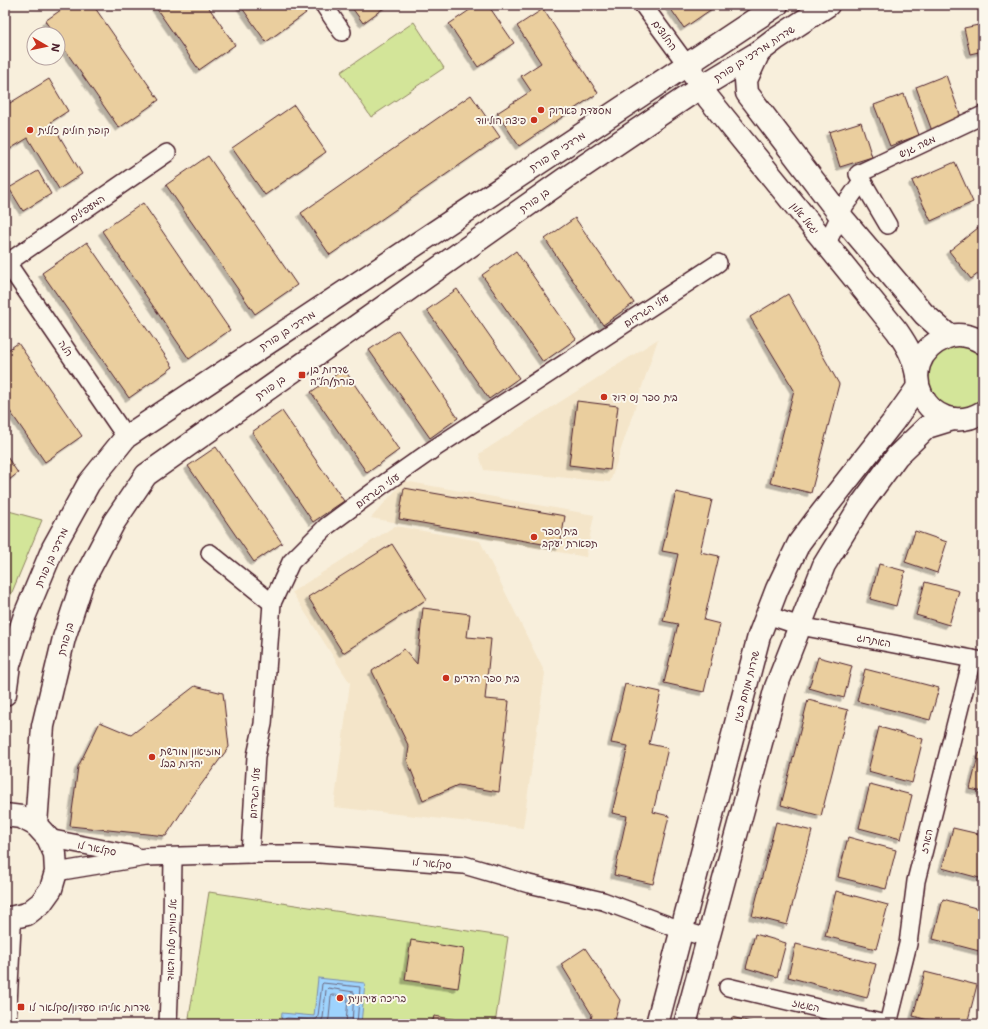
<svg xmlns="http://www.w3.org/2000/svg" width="988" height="1029" viewBox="0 0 988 1029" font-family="'Shantell Sans','Playpen Sans Hebrew',sans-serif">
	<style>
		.built { fill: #f4e5c9 }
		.green { fill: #d3e599; stroke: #8e8262 }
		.water { fill: #9ed3fd; stroke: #7c8ba9 }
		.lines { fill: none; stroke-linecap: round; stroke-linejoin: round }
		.shore { stroke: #6c677f; stroke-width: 1 }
		.building { fill: #eace9e; stroke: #4a1f2b; filter: url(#shadow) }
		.street-casing { stroke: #4a1f2b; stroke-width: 20 }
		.secondary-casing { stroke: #4a1f2b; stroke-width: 25 }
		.street { stroke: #fbf7ec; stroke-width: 17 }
		.secondary { stroke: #fbf7ec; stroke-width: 22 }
		.poi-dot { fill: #c8321e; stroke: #fbf7ec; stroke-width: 1.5 }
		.labels { text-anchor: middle; stroke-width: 4; stroke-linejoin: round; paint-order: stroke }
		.street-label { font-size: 10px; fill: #4a1f2b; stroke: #fbf7ec }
		.poi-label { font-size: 10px; fill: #4a1f2b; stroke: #fbf7ec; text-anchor: start }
	</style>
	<defs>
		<filter id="shadow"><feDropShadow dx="-3.5" dy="3.5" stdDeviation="0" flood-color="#0004"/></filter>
	</defs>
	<rect width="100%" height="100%" fill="#f8efdc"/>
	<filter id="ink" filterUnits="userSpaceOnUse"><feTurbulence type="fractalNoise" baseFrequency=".025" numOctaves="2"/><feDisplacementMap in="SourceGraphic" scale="8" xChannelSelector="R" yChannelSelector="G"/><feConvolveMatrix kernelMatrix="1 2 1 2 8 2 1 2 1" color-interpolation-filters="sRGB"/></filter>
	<g filter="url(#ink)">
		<g class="built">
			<polygon points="658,339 610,482 484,470 479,454"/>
			<polygon points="404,481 594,515 586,557 371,518"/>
			<polygon points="395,526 480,541 545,673 523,828 334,807 350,683 292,592"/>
		</g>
		<g class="green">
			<polygon points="414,22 444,68 371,117 341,72"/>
			<polygon points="955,343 983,352 983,402 959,412 932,398 926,368 930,359"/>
			<polygon points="5,510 42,520 5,609"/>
			<polygon points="209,892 508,937 495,1024 188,1024"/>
		</g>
		<polygon class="water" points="318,978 365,983 361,1024 281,1024 282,1013 314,1016"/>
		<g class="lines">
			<g class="shore">
				<polyline points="285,1024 285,1019 287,1018 313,1020 317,1019 318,1016 322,984 323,983 360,987 357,1024"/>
				<polyline points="318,1024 321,1021 323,1018 326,990 328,988 354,992 352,1024"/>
				<polyline points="327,1024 329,1018 331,996 333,995 347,996 348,997 346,1024"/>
			</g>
		</g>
		<g class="building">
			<polygon points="68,5 93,5 159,100 119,128 58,40 58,34 54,34 45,21"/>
			<polygon points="154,5 207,5 235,45 199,70"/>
			<polygon points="240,5 301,5 306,13 266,42"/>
			<polygon points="350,5 388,5 363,23"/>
			<polygon points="477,5 488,5 514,43 478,67 449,24"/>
			<polygon points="668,5 715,5 716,6 684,28"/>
			<polygon points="543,9 598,93 519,146 497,113 531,91 521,76 541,63 517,26"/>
			<polygon points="983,24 983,51 970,54 964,28"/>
			<polygon points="946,75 962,120 932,131 916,87"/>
			<polygon points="49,79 68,111 51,122 82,174 59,189 28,138 5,152 5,106"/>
			<polygon points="904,94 919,135 890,146 874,105"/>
			<polygon points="471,95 500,137 330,255 301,213"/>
			<polygon points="294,105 326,152 265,195 232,148"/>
			<polygon points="861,122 872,157 840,167 829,132"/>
			<polygon points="208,156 297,285 255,314 166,185"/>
			<polygon points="955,162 973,202 931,221 912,181"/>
			<polygon points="38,171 51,194 23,211 9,188"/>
			<polygon points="143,203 230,330 189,359 102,231"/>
			<polygon points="575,218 634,303 603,325 545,239"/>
			<polygon points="983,224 983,270 971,279 949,251"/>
			<polygon points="87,242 173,367 129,398 42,273"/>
			<polygon points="516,251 576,339 543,362 482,275"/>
			<polygon points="457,289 519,378 489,399 427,310"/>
			<polygon points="788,294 839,384 811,493 770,483 794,390 750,317"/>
			<polygon points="398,330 458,418 430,438 369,350"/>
			<polygon points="18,343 82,436 45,462 5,404 5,352"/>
			<polygon points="344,369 399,450 367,473 311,392"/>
			<polygon points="577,401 618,406 610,470 569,465"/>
			<polygon points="282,411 344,501 313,522 252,432"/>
			<polygon points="216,447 282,543 254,562 188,466"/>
			<polygon points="5,454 18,473 5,483"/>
			<polygon points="404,488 565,516 560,547 399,519"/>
			<polygon points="676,492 712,500 700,552 719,556 704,620 720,624 704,692 664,683 678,624 663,621 678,554 662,551"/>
			<polygon points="915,531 947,542 937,573 905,562"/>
			<polygon points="392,544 427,599 343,653 308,597"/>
			<polygon points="879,564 905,571 896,606 870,599"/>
			<polygon points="925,582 959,591 949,625 916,615"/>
			<polygon points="423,608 470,614 467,637 491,639 485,699 509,701 499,792 458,785 423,800 407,760 409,747 372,671 404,649 417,664"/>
			<polygon points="818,657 852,666 844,698 809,688"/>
			<polygon points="865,669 939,688 930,720 857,701"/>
			<polygon points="625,684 661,692 649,744 668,748 653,812 669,816 653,884 614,875 627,816 612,813 628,746 611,743"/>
			<polygon points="195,686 223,693 229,747 189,801 166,836 70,826 78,767 100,722 131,735"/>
			<polygon points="808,700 848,710 821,816 781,805"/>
			<polygon points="879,727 923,739 912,783 868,771"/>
			<polygon points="979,753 983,754 983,792 970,789"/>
			<polygon points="870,784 912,795 901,839 859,828"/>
			<polygon points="776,822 812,831 787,925 752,916"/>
			<polygon points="953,828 983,835 983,879 942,868"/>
			<polygon points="848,837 896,850 886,889 838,877"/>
			<polygon points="836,891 888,905 876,949 825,936"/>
			<polygon points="943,899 983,910 983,952 933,939"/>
			<polygon points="755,934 786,943 777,977 746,968"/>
			<polygon points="411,940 464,949 458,988 405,980"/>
			<polygon points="796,944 876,964 867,998 788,977"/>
			<polygon points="585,948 620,1000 615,1020 630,1024 590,1024 592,1015 561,964"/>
			<polygon points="925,972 977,985 967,1024 943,1024 913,1016"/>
			<polygon points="434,1016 458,1020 458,1024 432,1024"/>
			<polygon points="732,1017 758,1024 730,1024"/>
		</g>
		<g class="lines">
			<g class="street-casing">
				<g id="street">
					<polyline points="324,5 342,32"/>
					<polyline points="643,5 687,65"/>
					<polyline points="888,225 858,174 983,115"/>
					<polyline points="826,245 845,205 862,181"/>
					<polyline points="5,260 126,437"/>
					<polyline points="7,263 167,153"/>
					<polyline points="210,553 272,603"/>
					<polyline points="767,615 800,626 983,661"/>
					<polyline points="48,838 134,855"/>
					<polyline points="250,854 256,756 263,724 272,603 291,562 327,526 385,483 435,448 718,263"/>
					<polyline points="56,872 146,857 250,854 320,854 464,865 529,884 603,901 681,930 708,938"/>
					<polyline points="728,987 885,1024"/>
					<polyline points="168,1024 172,924 173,857"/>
					<polyline points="888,1024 908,944 916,881 972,659"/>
				</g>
			</g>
			<g class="secondary-casing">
				<g id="secondary">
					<polyline points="759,52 746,80 747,93 840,215 924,314 949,336"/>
					<path d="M693 74 709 99 897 331C908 347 913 356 917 375"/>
					<path d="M983 343C972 336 958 332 945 338 888 362 928 444 983 412"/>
					<polyline points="5,694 9,665 25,615 53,548 89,483 126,437 777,5"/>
					<polyline points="5,815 21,817 36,825 48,838 55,854 56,872 51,889 41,903 27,914 10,918 5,918"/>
					<polyline points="36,825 43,726 64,638 82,583 114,522 146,475 566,178 701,87 759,52 776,39 828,5"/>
					<polyline points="5,1014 10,918"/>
					<polyline points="657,1024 759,636 777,589 799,543 816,520 893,422 918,387"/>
					<polyline points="685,1024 776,687 824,565 861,505 897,456 927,427 953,419"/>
				</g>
			</g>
			<use href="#street" class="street"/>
			<use href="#secondary" class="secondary"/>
		</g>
	</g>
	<g class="poi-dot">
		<circle cx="541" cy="110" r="4"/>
		<circle cx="534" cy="120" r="4"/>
		<circle cx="30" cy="130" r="4"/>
		<rect x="298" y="371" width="8" height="8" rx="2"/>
		<circle cx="604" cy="397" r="4"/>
		<circle cx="534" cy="537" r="4"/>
		<circle cx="446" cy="678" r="4"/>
		<circle cx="152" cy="757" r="4"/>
		<circle cx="340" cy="998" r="4"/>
		<rect x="17" y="1003" width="8" height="8" rx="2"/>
	</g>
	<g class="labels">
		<g class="street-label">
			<text transform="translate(665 35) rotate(54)" y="4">החלוצים</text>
			<text transform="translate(754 53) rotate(-33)" y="4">שדרות מרדכי בן פורת</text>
			<text transform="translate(917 146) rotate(-25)" y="4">משה גניש</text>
			<text transform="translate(557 151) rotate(-33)" y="4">מרדכי בן פורת</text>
			<text transform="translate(534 200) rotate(-35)" y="4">בן פורת</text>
			<text transform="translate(87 208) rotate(-34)" y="4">המעפילים</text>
			<text transform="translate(805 218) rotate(51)" y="4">יגאל אלון</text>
			<text transform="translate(646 310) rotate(-33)" y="4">עולי הגרדום</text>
			<text transform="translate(287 330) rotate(-33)" y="4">מרדכי בן פורת</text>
			<text transform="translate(66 348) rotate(56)" y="4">הלה</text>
			<text transform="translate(270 387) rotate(-35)" y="4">בן פורת</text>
			<text transform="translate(377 490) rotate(-36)" y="4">עולי הגרדום</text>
			<text transform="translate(51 557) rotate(-65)" y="4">מרדכי בן פורת</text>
			<text transform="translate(65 639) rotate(-74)" y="4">בן פורת</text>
			<text transform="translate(874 640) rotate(11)" y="4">האתרוג</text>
			<text transform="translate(746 686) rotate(-75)" y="4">שדרות מנחם בגין</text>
			<text transform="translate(254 793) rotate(-86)" y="4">עולי הגרדום</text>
			<text transform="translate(926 841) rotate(-76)" y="4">הארז</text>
			<text transform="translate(97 848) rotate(11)" y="4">סקלאר לו</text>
			<text transform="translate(432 863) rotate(5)" y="4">סקלאר לו</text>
			<text transform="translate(171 940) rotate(-88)" y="4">אל כוויתי סלח ודאוד</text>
			<text transform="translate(806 1005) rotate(13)" y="4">האגוז</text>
		</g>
		<g class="poi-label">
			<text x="549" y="114">מסעדת פארוק</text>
			<text x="526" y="124" text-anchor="end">פיצה הוליווד</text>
			<text x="38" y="134">קופת חולים כללית</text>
			<text x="310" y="373">שדרות בן<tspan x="310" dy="12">פורת/הל״ה</tspan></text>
			<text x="612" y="401">בית ספר נס דוד</text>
			<text x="542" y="535">בית ספר<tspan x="542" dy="12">תפארת יעקב</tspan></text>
			<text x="454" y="682">בית ספר הדרים</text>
			<text x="160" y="755">מוזיאון מורשת<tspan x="160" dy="12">יהדות בבל</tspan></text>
			<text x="348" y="1002">בריכה עירונית</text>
			<text x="29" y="1011">שדרות אליהו סעדון/סקלאר לו</text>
		</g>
	</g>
	<rect width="988" height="1029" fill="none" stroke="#fbf7ec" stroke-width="20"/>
	<rect x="10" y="10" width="968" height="1009" fill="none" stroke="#4a1f2b" stroke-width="1.5" filter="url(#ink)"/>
	<g transform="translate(46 46) rotate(99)"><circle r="19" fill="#fbf7ec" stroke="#b4a19f"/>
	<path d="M0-3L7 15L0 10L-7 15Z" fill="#c8321e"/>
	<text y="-6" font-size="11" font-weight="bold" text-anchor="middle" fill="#4a1f2b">N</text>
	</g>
</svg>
